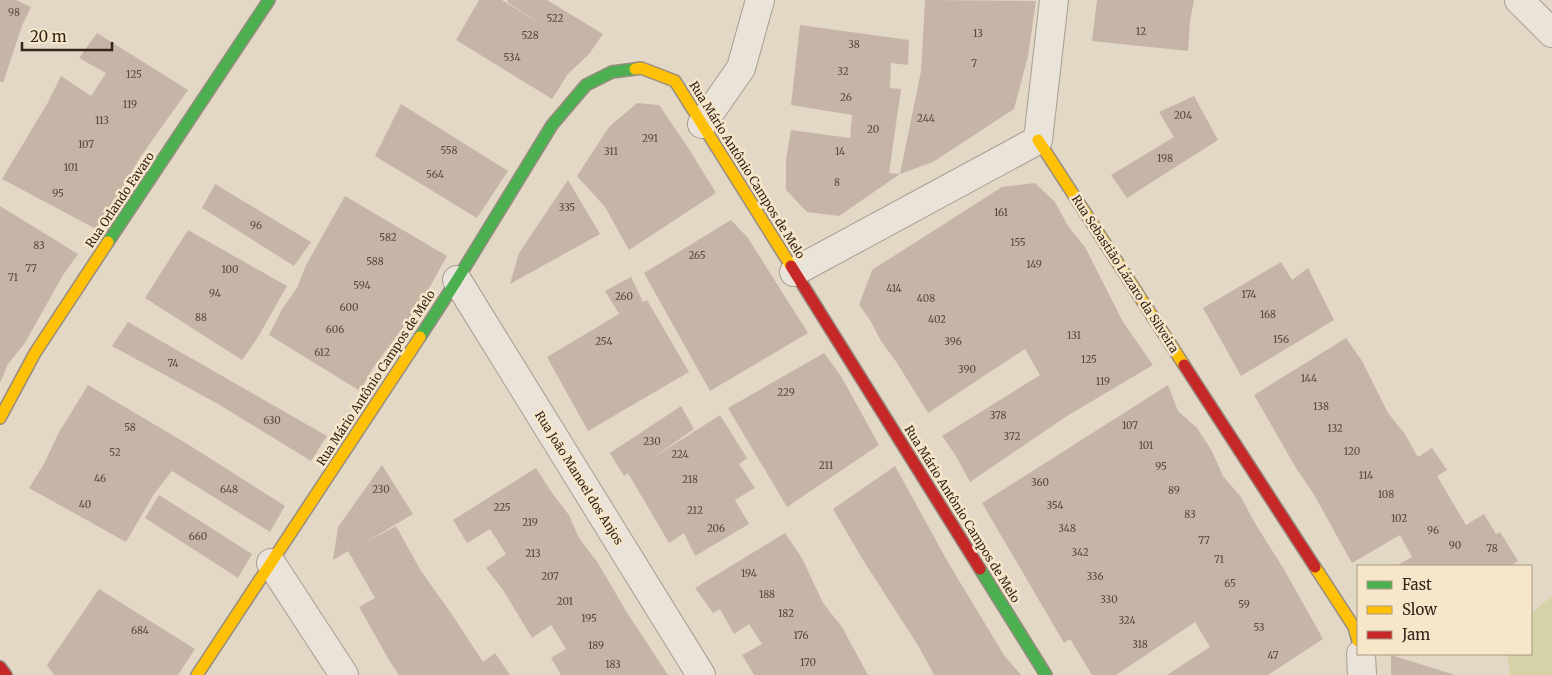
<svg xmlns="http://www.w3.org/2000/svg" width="1552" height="675" viewBox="0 0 1552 675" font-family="Merriweather,serif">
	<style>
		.green { fill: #d6d2a8 }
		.building { fill: #c6b5a7 }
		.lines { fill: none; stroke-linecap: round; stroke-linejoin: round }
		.street-casing { stroke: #a79d90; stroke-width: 30 }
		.fast-casing { stroke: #978c80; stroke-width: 14 }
		.slow-casing { stroke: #978c80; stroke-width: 14 }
		.jam-casing { stroke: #978c80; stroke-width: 14 }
		.street { stroke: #eae3d9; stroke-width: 28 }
		.fast { stroke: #4caf50; stroke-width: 11 }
		.slow { stroke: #ffc107; stroke-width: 11 }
		.jam { stroke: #c62828; stroke-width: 11 }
		.labels { text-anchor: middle; stroke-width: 5; stroke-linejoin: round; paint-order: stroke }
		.number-label { font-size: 10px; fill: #58483d }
		.street-label { font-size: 12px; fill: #34241a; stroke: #f6e6ca }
	</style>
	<rect width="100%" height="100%" fill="#e3d8c6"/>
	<polygon class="green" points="1552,596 1552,675 1510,675 1507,654 1531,654 1531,613"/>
	<g class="building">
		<polygon points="0,0 16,0 31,7 22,26 3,83 0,81"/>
		<polygon points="479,0 502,0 545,27 507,2 508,0 547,0 603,34 589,54 568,74 552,99 456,40"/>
		<polygon points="925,0 1036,1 1028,56 1014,109 933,162 900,174 921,71"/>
		<polygon points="1097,0 1194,0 1190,21 1188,51 1092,41"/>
		<polygon points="800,25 909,40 908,65 891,63 890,88 901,89 889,173 900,174 839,216 807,212 786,190 786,159 791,130 850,138 852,115 791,105"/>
		<polygon points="97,33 188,90 139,159 111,208 96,229 2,179 47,104 61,76 91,96 106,73 79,58"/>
		<polygon points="1194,96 1218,140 1127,198 1111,175 1174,137 1159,112"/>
		<polygon points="637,103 659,105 689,149 716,193 629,250 605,207 577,176 609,127"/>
		<polygon points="401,104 508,171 477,218 375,156"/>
		<polygon points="568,180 600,234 510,284 519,253"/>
		<polygon points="1035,183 1055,202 1068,226 1085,247 1123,322 1153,365 1067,416 970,482 956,456 942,436 1040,375 1025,349 928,413 897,363 881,341 870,320 859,305 872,270 1002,187"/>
		<polygon points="215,184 311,242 294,266 202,208"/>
		<polygon points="345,196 447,256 419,306 373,368 360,391 269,335 282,309 297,288 306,265"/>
		<polygon points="0,206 78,254 63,275 25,343 8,364 0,383"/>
		<polygon points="731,220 748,238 808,333 710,391 644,273"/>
		<polygon points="188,230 287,286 258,337 242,360 145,298"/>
		<polygon points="1281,262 1292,280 1308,268 1334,320 1241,376 1203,308"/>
		<polygon points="631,277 643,302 647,300 689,372 588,431 547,357 619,314 605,291"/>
		<polygon points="128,322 327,436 311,461 218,404 112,346"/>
		<polygon points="1346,338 1362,361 1388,413 1405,434 1418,457 1432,448 1447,470 1437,476 1466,525 1484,514 1496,534 1500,532 1518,561 1510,566 1396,566 1412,557 1400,535 1352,563 1313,493 1296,468 1254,395"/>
		<polygon points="824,353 841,376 879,445 787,507 728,408"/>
		<polygon points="88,385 189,445 285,506 270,532 172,471 154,494 126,542 29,488 45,462 58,434"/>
		<polygon points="1168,385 1178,411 1197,428 1212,451 1223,476 1241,497 1256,525 1282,566 1323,639 1268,675 1167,675 1210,647 1195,622 1116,675 1092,675 1070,639 1064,643 982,503"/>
		<polygon points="681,406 694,429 651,459 720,415 747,458 739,464 755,488 735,500 749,524 695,556 684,533 669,543 628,473 624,476 610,453"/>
		<polygon points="382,465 413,514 366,542 396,526 421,571 453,616 483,662 495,653 510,675 399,675 389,660 359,607 375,598 348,551 333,560 338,527"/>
		<polygon points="895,466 949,564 1004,655 1021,675 934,675 919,647 863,560 833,509"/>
		<polygon points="536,468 552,493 569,515 579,538 598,563 626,611 668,675 561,675 551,658 566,649 551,625 532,638 503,590 486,568 506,554 490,529 467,543 453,520"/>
		<polygon points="159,495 252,554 238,578 145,518"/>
		<polygon points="785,533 802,558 823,603 842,627 868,675 754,675 742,655 762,644 749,624 734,634 720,609 713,613 695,588"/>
		<polygon points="99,589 195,649 178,675 54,675 47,665"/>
		<polygon points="1391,655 1455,675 1391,675"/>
	</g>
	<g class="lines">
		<g class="street-casing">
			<g id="street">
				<polyline points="1519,0 1552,33"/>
				<polyline points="702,124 741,68 760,0"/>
				<polyline points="794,272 1038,140 1054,0"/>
				<polyline points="457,280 701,675"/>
				<polyline points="271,563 344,675"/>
				<polyline points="1361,654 1362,675"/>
			</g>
		</g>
		<g class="fast-casing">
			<g id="fast">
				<polyline points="108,242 269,0"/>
				<polyline points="420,337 457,280 552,125 586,85 612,72 635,69"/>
				<polyline points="980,569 1046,675"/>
			</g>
		</g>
		<g class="slow-casing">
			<g id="slow">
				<polyline points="635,69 641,68 675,81 791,266"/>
				<polyline points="1038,140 1184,365"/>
				<polyline points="0,418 35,353 108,242"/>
				<polyline points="1315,567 1354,627 1358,641"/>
				<polyline points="197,675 420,337"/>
			</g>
		</g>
		<g class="jam-casing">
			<g id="jam">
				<polyline points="791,266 980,569"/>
				<polyline points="1184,365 1315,567"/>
				<polyline points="0,667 6,675"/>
			</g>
		</g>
		<use href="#street" class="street"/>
		<use href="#fast" class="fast"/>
		<use href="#slow" class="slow"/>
		<use href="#jam" class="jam"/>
	</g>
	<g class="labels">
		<g class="number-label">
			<text x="14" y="16">98</text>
			<text x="555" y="22">522</text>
			<text x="1141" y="35">12</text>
			<text x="978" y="37">13</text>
			<text x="530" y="39">528</text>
			<text x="854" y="48">38</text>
			<text x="512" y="61">534</text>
			<text x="974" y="67">7</text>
			<text x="843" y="75">32</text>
			<text x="134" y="78">125</text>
			<text x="846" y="101">26</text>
			<text x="130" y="108">119</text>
			<text x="1183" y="119">204</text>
			<text x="926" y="122">244</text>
			<text x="102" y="124">113</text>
			<text x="873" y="133">20</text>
			<text x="650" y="142">291</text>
			<text x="86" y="148">107</text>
			<text x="449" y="154">558</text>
			<text x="611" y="155">311</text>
			<text x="840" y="155">14</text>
			<text x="1165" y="162">198</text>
			<text x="71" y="171">101</text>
			<text x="435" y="178">564</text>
			<text x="837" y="186">8</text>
			<text x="58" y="197">95</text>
			<text x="567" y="211">335</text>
			<text x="1001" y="216">161</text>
			<text x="256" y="229">96</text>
			<text x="388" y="241">582</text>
			<text x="1018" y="246">155</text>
			<text x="39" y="249">83</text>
			<text x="697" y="259">265</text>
			<text x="375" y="265">588</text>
			<text x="1034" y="268">149</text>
			<text x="31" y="272">77</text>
			<text x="230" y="273">100</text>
			<text x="13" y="281">71</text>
			<text x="362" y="289">594</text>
			<text x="894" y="292">414</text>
			<text x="215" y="297">94</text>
			<text x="1249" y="298">174</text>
			<text x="624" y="300">260</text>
			<text x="926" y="302">408</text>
			<text x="349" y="311">600</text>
			<text x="1268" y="318">168</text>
			<text x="201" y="321">88</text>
			<text x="937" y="323">402</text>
			<text x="335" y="333">606</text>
			<text x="1074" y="339">131</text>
			<text x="1281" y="343">156</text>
			<text x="604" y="345">254</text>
			<text x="953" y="345">396</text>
			<text x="322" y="356">612</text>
			<text x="1089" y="363">125</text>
			<text x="173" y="367">74</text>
			<text x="967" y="373">390</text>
			<text x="1309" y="382">144</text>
			<text x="1103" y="385">119</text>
			<text x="786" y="396">229</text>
			<text x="1321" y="410">138</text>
			<text x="998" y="419">378</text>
			<text x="272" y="424">630</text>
			<text x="1130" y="429">107</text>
			<text x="130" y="431">58</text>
			<text x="1335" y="432">132</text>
			<text x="1012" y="440">372</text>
			<text x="652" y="445">230</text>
			<text x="1146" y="449">101</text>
			<text x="1352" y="455">120</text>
			<text x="115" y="456">52</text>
			<text x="680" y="458">224</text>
			<text x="826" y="469">211</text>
			<text x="1161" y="470">95</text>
			<text x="1366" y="479">114</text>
			<text x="100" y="482">46</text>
			<text x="690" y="483">218</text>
			<text x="1040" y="486">360</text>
			<text x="229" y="493">648</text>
			<text x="381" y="493">230</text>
			<text x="1174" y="494">89</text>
			<text x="1386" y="498">108</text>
			<text x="85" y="508">40</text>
			<text x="1055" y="509">354</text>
			<text x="502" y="511">225</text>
			<text x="695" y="514">212</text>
			<text x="1190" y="518">83</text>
			<text x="1399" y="522">102</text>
			<text x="530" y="526">219</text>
			<text x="716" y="532">206</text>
			<text x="1067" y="532">348</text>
			<text x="1433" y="534">96</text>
			<text x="198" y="540">660</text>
			<text x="1204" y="544">77</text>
			<text x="1455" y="549">90</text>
			<text x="1492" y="552">78</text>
			<text x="1080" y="556">342</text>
			<text x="533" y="557">213</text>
			<text x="1219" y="563">71</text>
			<text x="749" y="577">194</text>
			<text x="550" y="580">207</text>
			<text x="1095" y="580">336</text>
			<text x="1230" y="587">65</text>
			<text x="767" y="598">188</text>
			<text x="1109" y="603">330</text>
			<text x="565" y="605">201</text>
			<text x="1244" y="608">59</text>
			<text x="786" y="617">182</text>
			<text x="589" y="622">195</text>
			<text x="1127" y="624">324</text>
			<text x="1259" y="631">53</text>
			<text x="140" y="634">684</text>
			<text x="801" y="639">176</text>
			<text x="1140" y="648">318</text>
			<text x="596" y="649">189</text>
			<text x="1273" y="659">47</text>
			<text x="808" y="666">170</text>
			<text x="613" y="668">183</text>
		</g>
		<g class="street-label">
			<text transform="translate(747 170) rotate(58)" y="4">Rua Mário Antônio Campos de Melo</text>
			<text transform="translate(120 200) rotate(-56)" y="4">Rua Orlando Favaro</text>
			<text transform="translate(1125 274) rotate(57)" y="4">Rua Sebastião Lázaro da Silveira</text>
			<text transform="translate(376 378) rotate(-57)" y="4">Rua Mário Antônio Campos de Melo</text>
			<text transform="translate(579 478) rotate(58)" y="4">Rua João Manoel dos Anjos</text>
			<text transform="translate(962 514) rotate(58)" y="4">Rua Mário Antônio Campos de Melo</text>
		</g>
	</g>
	<rect x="1357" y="565" width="175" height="90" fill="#f6e6ca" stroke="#a89884"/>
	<rect x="1367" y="581" width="25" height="8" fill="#4caf50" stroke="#a89884"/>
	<text x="1402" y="590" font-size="15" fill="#34241a">Fast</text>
	<rect x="1367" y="606" width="25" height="8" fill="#ffc107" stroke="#a89884"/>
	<text x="1402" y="615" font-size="15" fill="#34241a">Slow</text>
	<rect x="1367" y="631" width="25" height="8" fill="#c62828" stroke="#a89884"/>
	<text x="1402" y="640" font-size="15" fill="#34241a">Jam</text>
	<path d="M22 42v8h90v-8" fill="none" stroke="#34241a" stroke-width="2.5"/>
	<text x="30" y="42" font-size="15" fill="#34241a" stroke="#f6e6ca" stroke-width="4" paint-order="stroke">20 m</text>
</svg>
